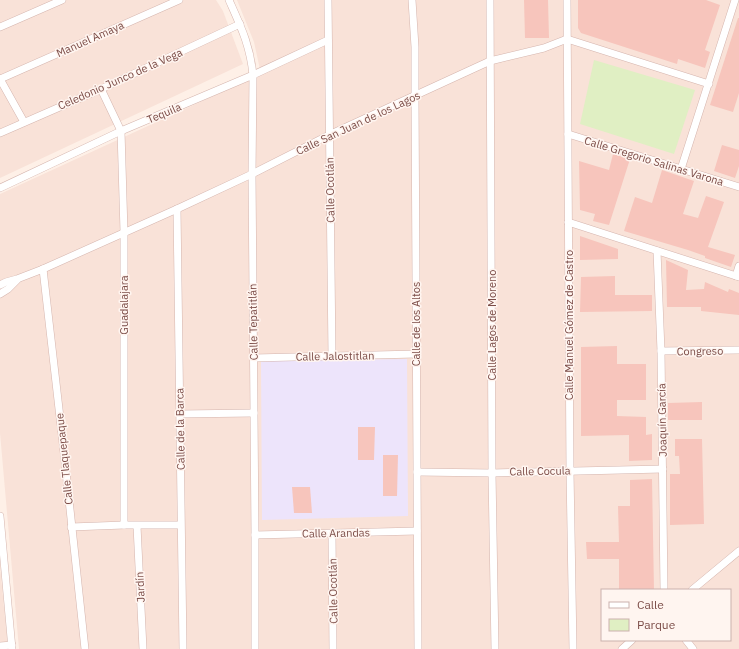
<svg xmlns="http://www.w3.org/2000/svg" width="739" height="649" viewBox="0 0 739 649" font-family="'IBM Plex Sans',sans-serif">
	<style>
		.residential { fill: #f9e2d8; fill-rule: evenodd }
		.education { fill: #ede4fb }
		.green { fill: #e0efc3 }
		.building { fill: #f7c5bc }
		.lines { fill: none; stroke-linecap: round; stroke-linejoin: round }
		.minor-casing { stroke: #d5b5ae; stroke-width: 8 }
		.minor { stroke: #fff; stroke-width: 7 }
		.labels { text-anchor: middle; stroke-width: 3; stroke-linejoin: round; paint-order: stroke }
		.street-label { font-size: 11px; fill: #7c4d48; stroke: #fff5f0 }
	</style>
	<rect width="100%" height="100%" fill="#fef0e7"/>
	<g class="residential">
		<polygon points="0,0 216,0 223,11 243,64 0,178"/>
		<path d="M237 0H739V649H19L0 433V194L261 74 254 42ZM602 590H730V640H602Z"/>
		<polygon points="0,565 8,649 0,649"/>
	</g>
	<polygon class="education" points="407,359 408,516 262,520 261,361"/>
	<polygon class="green" points="594,60 695,90 674,154 580,124"/>
	<g class="building">
		<polygon points="524,0 548,0 549,38 525,38"/>
		<polygon points="578,0 706,0 720,5 705,50 710,52 705,68 678,59 677,64 581,33 578,28"/>
		<polygon points="738,18 739,18 739,93 733,112 710,105"/>
		<polygon points="722,145 739,150 739,166 735,178 714,171"/>
		<polygon points="613,154 630,159 609,225 593,221 595,214 580,210 579,161 609,170"/>
		<polygon points="662,170 694,181 683,214 698,218 706,196 724,202 708,247 735,255 731,267 705,258 705,256 688,250 624,231 635,197 652,203"/>
		<polygon points="580,236 618,249 618,259 580,260"/>
		<polygon points="666,260 688,270 686,290 704,289 705,282 728,292 729,289 739,293 739,315 701,311 701,307 667,307"/>
		<polygon points="615,276 615,295 652,295 652,311 580,312 581,277"/>
		<polygon points="617,346 617,364 646,364 646,400 617,400 617,416 646,417 646,435 652,434 652,460 629,461 629,435 581,436 581,347"/>
		<polygon points="702,402 702,420 668,420 668,403"/>
		<polygon points="358,427 375,427 374,460 358,460"/>
		<polygon points="675,439 702,439 704,524 670,525 670,474 680,474 679,456 675,456"/>
		<polygon points="383,455 398,455 397,496 383,496"/>
		<polygon points="652,479 654,590 619,590 619,559 587,559 586,542 619,542 618,506 630,506 630,480"/>
		<polygon points="292,487 310,487 312,513 294,513"/>
	</g>
	<g class="lines">
		<g class="minor-casing">
			<g id="minor">
				<path d="M229 0C241 27 250 45 253 75L252 174 255 535V649"/>
				<polyline points="328,0 332,356"/>
				<polyline points="412,0 415,47 415,96 418,649"/>
				<polyline points="490,0 492,473 495,649"/>
				<polyline points="567,0 570,471 573,649"/>
				<polyline points="0,27 62,0"/>
				<polyline points="0,79 179,0"/>
				<polyline points="0,79 24,122"/>
				<polyline points="101,89 121,131 124,232 124,525"/>
				<polyline points="0,133 101,89 240,24"/>
				<polyline points="568,134 739,187"/>
				<polyline points="681,169 735,0"/>
				<polyline points="0,188 121,131 253,75 328,40"/>
				<polyline points="177,209 183,649"/>
				<polyline points="568,222 739,277"/>
				<polyline points="657,251 661,351 664,590"/>
				<polyline points="43,269 63,444 85,649"/>
				<polyline points="736,276 739,266"/>
				<polyline points="0,285 6,282 17,279 43,269 177,209 252,174 329,135 490,61 544,48 567,39 709,84"/>
				<polyline points="0,294 8,289 17,280"/>
				<polyline points="661,351 739,350"/>
				<polyline points="254,358 416,354"/>
				<polyline points="180,414 254,413"/>
				<polyline points="417,472 492,473 663,469"/>
				<polyline points="0,516 12,649"/>
				<polyline points="137,526 143,649"/>
				<polyline points="71,527 124,525 180,525"/>
				<polyline points="332,534 333,649"/>
				<polyline points="255,535 417,531"/>
				<polyline points="692,590 739,551"/>
				<polyline points="686,640 693,649"/>
				<polyline points="0,646 12,645"/>
				<polyline points="622,649 632,640"/>
			</g>
		</g>
		<use href="#minor" class="minor"/>
	</g>
	<g class="labels">
		<g class="street-label">
			<text transform="translate(90 39) rotate(-24)" y="4">Manuel Amaya</text>
			<text transform="translate(120 79) rotate(-24)" y="4">Celedonio Junco de la Vega</text>
			<text transform="translate(164 113) rotate(-23)" y="4">Tequila</text>
			<text transform="translate(358 123) rotate(-25)" y="4">Calle San Juan de los Lagos</text>
			<text transform="translate(654 161) rotate(17)" y="4">Calle Gregorio Salinas Varona</text>
			<text transform="translate(330 190) rotate(-91)" y="4">Calle Ocotlán</text>
			<text transform="translate(124 305) rotate(-90)" y="4">Guadalajara</text>
			<text transform="translate(253 322) rotate(-91)" y="4">Calle Tepatitlán</text>
			<text transform="translate(416 324) rotate(-90)" y="4">Calle de los Altos</text>
			<text transform="translate(492 325) rotate(-90)" y="4">Calle Lagos de Moreno</text>
			<text transform="translate(569 325) rotate(-90)" y="4">Calle Manuel Gómez de Castro</text>
			<text transform="translate(700 351) rotate(-1)" y="4">Congreso</text>
			<text transform="translate(335 356) rotate(-1)" y="4">Calle Jalostitlan</text>
			<text transform="translate(662 420) rotate(-91)" y="4">Joaquín García</text>
			<text transform="translate(180 429) rotate(-91)" y="4">Calle de la Barca</text>
			<text transform="translate(64 459) rotate(-96)" y="4">Calle Tlaquepaque</text>
			<text transform="translate(540 471) rotate(-1)" y="4">Calle Cocula</text>
			<text transform="translate(336 533) rotate(-1)" y="4">Calle Arandas</text>
			<text transform="translate(140 587) rotate(-93)" y="4">Jardín</text>
			<text transform="translate(333 591) rotate(-91)" y="4">Calle Ocotlán</text>
		</g>
	</g>
	<rect x="601" y="589" width="130" height="52" fill="#fff5f0" stroke="#cbb2ad"/>
	<rect x="609" y="602" width="20" height="6" fill="#ffffff" stroke="#cbb2ad"/>
	<text x="637" y="609" font-size="12" fill="#7c4d48">Calle</text>
	<rect x="609" y="619" width="20" height="12" fill="#e0efc3" stroke="#cbb2ad"/>
	<text x="637" y="629" font-size="12" fill="#7c4d48">Parque</text>
</svg>
